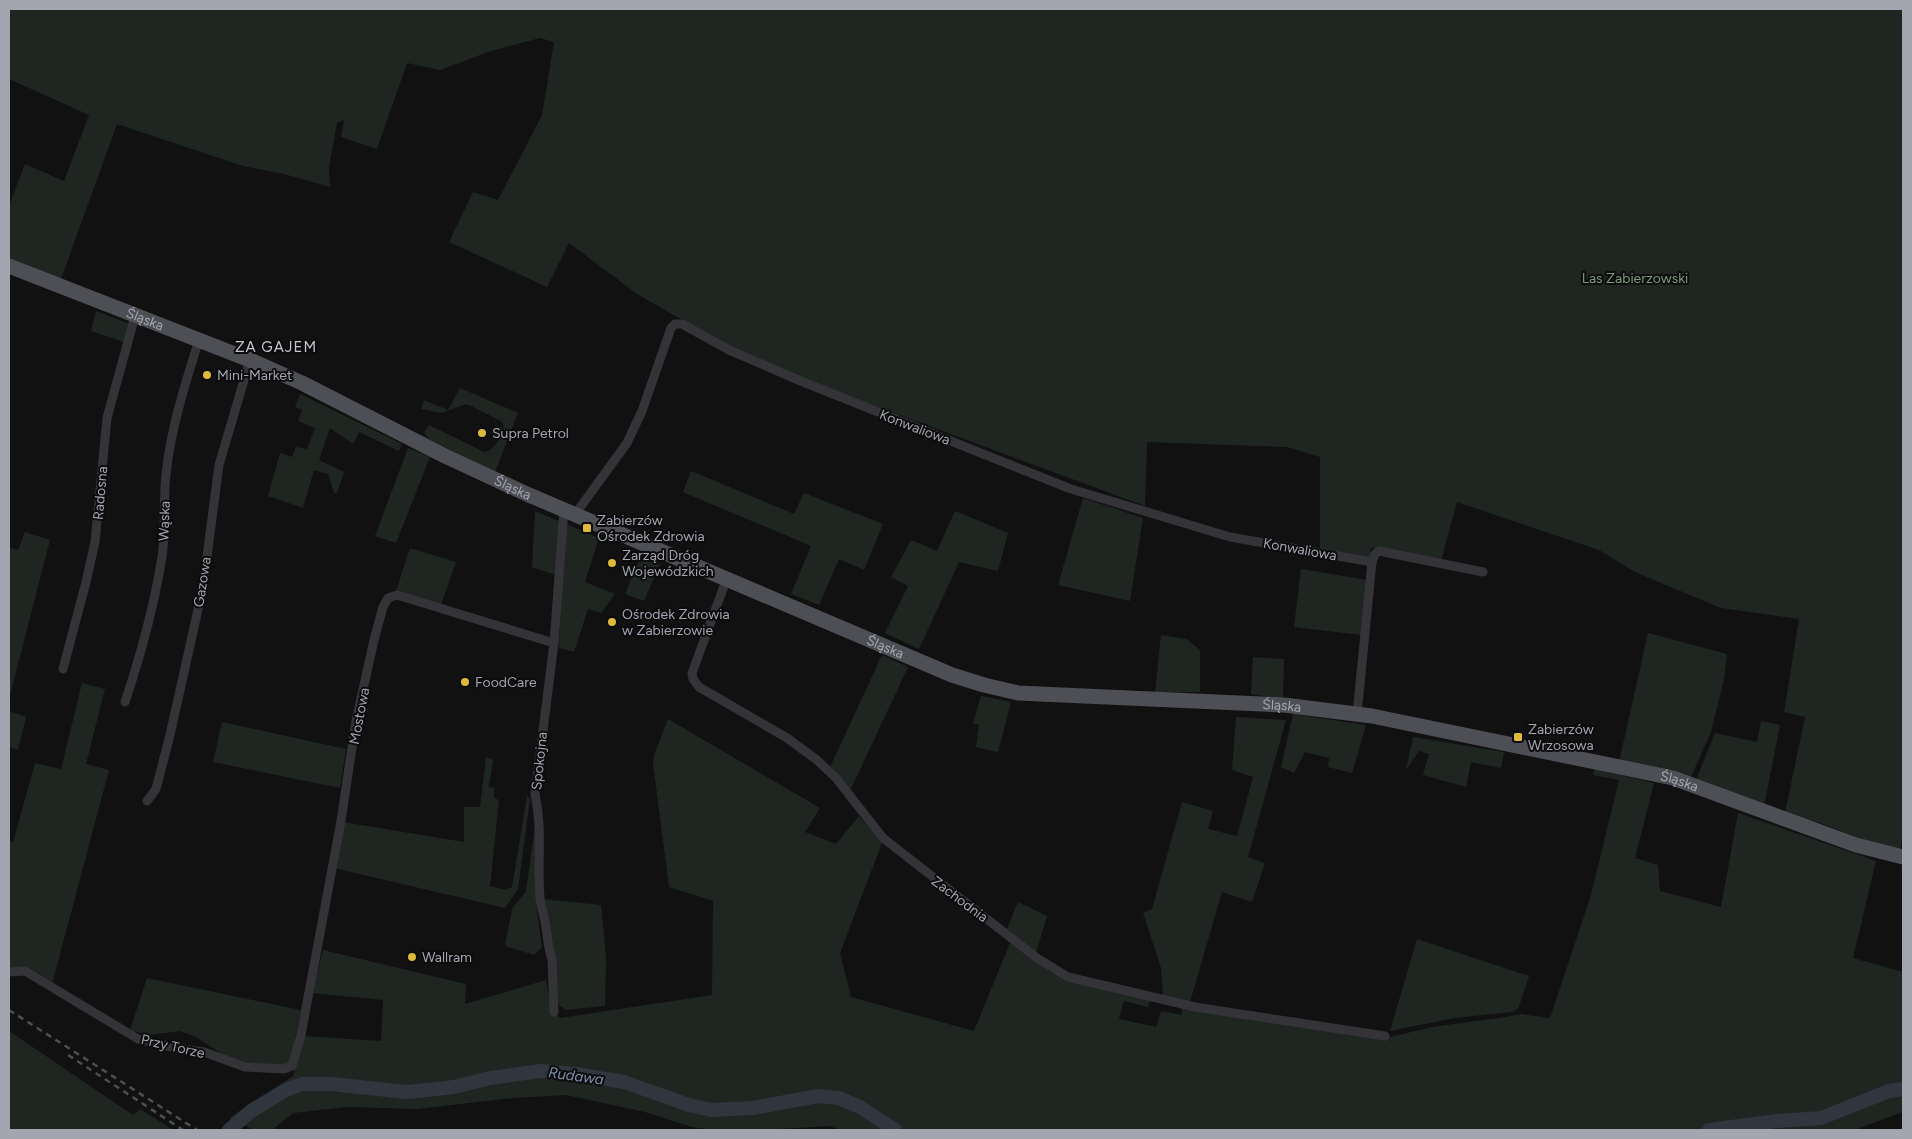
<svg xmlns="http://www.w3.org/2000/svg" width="1912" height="1139" viewBox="0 0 1912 1139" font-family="Figtree,sans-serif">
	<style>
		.green { fill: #1f2621 }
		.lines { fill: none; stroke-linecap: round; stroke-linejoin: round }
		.river { stroke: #2f363d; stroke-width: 14 }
		.minor { stroke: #343438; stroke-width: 9 }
		.primary { stroke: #4e4f55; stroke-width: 15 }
		.rail { stroke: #4d4e53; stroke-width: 2.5; stroke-dasharray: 6 5; stroke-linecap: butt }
		.poi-dot { fill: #dfb93b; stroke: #0c0c0d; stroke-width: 2 }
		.labels { text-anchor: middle; stroke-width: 4; stroke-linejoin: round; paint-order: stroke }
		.park-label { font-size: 14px; fill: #7c9b81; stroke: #0c0c0d }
		.street-label { font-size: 14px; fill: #a3a6b1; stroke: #0c0c0d }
		.poi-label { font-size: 14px; fill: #a3a6b1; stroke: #0c0c0d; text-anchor: start }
		.neighbourhood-label { font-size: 15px; letter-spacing: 1px; fill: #c4c5ce; stroke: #0c0c0d }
		.water-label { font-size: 15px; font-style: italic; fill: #7d90aa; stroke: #0c0c0d }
	</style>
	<rect width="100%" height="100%" fill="#111112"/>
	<g class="green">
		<polygon points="9,9 1903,9 1903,834 1900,849 1861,839 1824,824 1785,813 1805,717 1784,712 1799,619 1721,608 1635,572 1599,550 1457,502 1441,561 1371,548 1369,561 1320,551 1320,457 1287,447 1147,442 1145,506 786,373 728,346 637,294 569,243 547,287 449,242 473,192 498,200 542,115 554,42 540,38 491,51 440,70 407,63 377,149 341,137 344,120 337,123 329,167 330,187 284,174 243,166 117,124 61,279 9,258 9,206 25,164 64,181 89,115 9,79"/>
		<polygon points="96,311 130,324 124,342 91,331"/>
		<path d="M460 388 518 413 495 472 429 439 424 432 429 425 484 452C497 450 500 436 504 425L501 421 467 404 441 413 421 409 424 400 448 410Z"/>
		<polygon points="300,394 402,444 399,451 359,432 353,444 330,428 319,460 344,472 337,493 334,493 328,474 314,470 303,508 268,496 280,453 292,457 296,447 307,449 315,428 298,421 302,410 295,407"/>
		<polygon points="408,448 430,457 396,543 375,536"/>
		<polygon points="691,471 794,514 804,493 883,524 864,570 839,559 819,605 791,594 811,546 683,492"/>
		<polygon points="1083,498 1143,518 1130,601 1058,585"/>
		<polygon points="535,511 599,538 585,582 615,594 601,613 588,609 574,652 559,648 562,577 532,567"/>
		<polygon points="955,511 1008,533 998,571 959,562 919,649 885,633 908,586 891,577 911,540 937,551"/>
		<polygon points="25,532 50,540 9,699 9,547 18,550"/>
		<polygon points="410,548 456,562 441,605 396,591"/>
		<polygon points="641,556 660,564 644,601 625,594"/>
		<polygon points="1301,569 1367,580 1361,635 1294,627"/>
		<polygon points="1648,633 1727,654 1724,680 1711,732 1690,779 1619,762"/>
		<polygon points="1161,635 1186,639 1200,650 1200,692 1155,693"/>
		<polygon points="882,655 908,667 850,791 830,767"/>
		<polygon points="1253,657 1284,659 1283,699 1251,694"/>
		<polygon points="82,683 105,689 86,764 109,770 51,988 23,974 9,973 9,841 13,842 35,763 61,769"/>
		<polygon points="981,696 1011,702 998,752 976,747 979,725 973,723"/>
		<polygon points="9,711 26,717 18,750 9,747"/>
		<polygon points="1293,714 1366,725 1352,773 1328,767 1329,758 1305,752 1294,773 1281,767"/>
		<polygon points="1236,717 1286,720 1248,857 1265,863 1252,902 1222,892 1190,1002 1163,997 1161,968 1143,913 1152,909 1182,802 1213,811 1208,829 1237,836 1253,777 1232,770"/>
		<polygon points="668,719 820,808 805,832 836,844 859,816 882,843 840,953 851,997 974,1031 1010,943 1068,981 1151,998 1148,1007 1124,1001 1119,1019 1156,1027 1161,1011 1182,1015 1182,1008 1369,1038 1386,1038 1432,1027 1506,1017 1521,1014 1550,1018 1591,895 1619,780 1593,775 1594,769 1654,783 1635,858 1658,865 1660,891 1721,907 1738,813 1876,861 1853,958 1903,972 1903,1112 1854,1130 842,1130 829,1126 761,1130 714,1130 692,1127 645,1112 566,1095 513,1098 417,1109 347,1107 293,1113 272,1130 254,1130 229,1118 293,1076 304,1036 381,1041 383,1000 312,993 323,950 466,984 465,1004 546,980 551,1009 560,1018 712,995 713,901 669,887 653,763 654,755"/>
		<polygon points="1761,721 1780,725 1764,806 1696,780 1715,733 1757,742"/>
		<polygon points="222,722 346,749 340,788 213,762"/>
		<polygon points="1413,737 1504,752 1501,768 1471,762 1466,787 1423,775 1429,754 1419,751 1406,770"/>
		<polygon points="486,757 493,760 489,787 494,788 494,798 499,800 490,886 505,890 512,887 527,796 530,799 518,889 505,908 334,868 343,822 464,842 464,807 480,807"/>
		<polygon points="537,812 536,904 542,947 534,955 505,946 512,909 526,891"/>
		<polygon points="542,899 601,905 606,958 605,1006 566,1010 559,1005"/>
		<polygon points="1018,902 1047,916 1036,953 1007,929"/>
		<polygon points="1417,939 1529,976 1518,1009 1512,1012 1455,1018 1390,1031"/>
		<polygon points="147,978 301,1010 290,1065 238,1064 196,1037 180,1031 148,1035 130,1030"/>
		<polygon points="9,1031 133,1115 140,1109 173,1130 9,1130"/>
	</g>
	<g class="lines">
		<g class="river">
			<polyline points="229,1130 251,1111 286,1090 302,1084 331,1084 407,1092 454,1087 490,1078 541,1071 575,1074 624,1082 689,1105 711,1110 753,1108 818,1096 839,1098 860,1107 895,1130"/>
			<polyline points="1709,1130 1777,1121 1821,1118 1889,1091 1903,1089"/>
		</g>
		<g class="minor">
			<polyline points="576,513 627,443 642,411 671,328 675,324 682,324 729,350 803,382 1071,489 1230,537 1372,562 1375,554 1379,551 1483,572"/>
			<polyline points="727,578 692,673 693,679 699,687 787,738 817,760 836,778 883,838 1037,958 1068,977 1195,1007 1385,1036"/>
			<polyline points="63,669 86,582 95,542 107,418 135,316"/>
			<path d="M125 702C141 654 154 607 162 557 166 530 163 501 166 474 171 428 185 384 199 340"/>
			<polyline points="1357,714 1372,562"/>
			<polyline points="147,801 156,789 170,735 203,587 219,465 250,360"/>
			<polyline points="9,972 25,971 138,1039 176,1048 204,1052 245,1067 284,1069 292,1066 301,1035 341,821 356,721 374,640 383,607 388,598 397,595 554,643"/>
			<path d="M554 1012 552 959C548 949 548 939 546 928 545 918 541 908 540 898 537 862 543 831 535 794L554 643 564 509"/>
		</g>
		<path class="primary" id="s1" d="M9 266 250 360 302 383 445 456 529 495 952 675 984 685 1018 693 1284 705 1372 716 1673 778 1856 845 1903 857"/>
		<g class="rail">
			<polyline points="9,1010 197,1130"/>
			<polyline points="68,1055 183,1130"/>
		</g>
	</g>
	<g class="poi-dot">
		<circle cx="207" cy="375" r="5"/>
		<circle cx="482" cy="433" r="5"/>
		<rect x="582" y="523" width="10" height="10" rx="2.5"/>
		<circle cx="612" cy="563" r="5"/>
		<circle cx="612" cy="622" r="5"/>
		<circle cx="465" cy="682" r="5"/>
		<rect x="1513" y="732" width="10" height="10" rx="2.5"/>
		<circle cx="412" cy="957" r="5"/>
	</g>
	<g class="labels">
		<g class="park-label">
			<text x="1635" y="283">Las Zabierzowski</text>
		</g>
		<g class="street-label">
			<text dy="5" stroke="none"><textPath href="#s1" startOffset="146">Śląska</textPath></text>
			<text transform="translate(915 427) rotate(21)" y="5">Konwaliowa</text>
			<text dy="5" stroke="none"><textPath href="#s1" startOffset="551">Śląska</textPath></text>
			<text transform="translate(100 493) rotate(-85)" y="5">Radosna</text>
			<text transform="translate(164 521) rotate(-88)" y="5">Wąska</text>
			<text transform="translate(1300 549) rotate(10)" y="5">Konwaliowa</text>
			<text transform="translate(202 582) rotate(-81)" y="5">Gazowa</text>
			<text dy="5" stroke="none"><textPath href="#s1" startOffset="956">Śląska</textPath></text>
			<text dy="5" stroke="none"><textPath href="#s1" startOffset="1361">Śląska</textPath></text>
			<text transform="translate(359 716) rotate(-79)" y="5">Mostowa</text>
			<text transform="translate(539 761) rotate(-84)" y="5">Spokojna</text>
			<text dy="5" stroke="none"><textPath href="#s1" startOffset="1766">Śląska</textPath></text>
			<text transform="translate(960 899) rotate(37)" y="5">Zachodnia</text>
			<text transform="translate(173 1046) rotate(13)" y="5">Przy Torze</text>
		</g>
		<g class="poi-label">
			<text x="217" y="380">Mini-Market</text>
			<text x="492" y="438">Supra Petrol</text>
			<text x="597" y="525">Zabierzów<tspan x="597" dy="16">Ośrodek Zdrowia</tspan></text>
			<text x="622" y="560">Zarząd Dróg<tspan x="622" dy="16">Wojewódzkich</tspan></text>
			<text x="622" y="619">Ośrodek Zdrowia<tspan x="622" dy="16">w Zabierzowie</tspan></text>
			<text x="475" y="687">FoodCare</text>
			<text x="1528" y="734">Zabierzów<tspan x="1528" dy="16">Wrzosowa</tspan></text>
			<text x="422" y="962">Wallram</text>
		</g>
		<g class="neighbourhood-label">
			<text x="276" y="352">ZA GAJEM</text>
		</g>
		<g class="water-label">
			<text transform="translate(576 1076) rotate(8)" y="5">Rudawa</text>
		</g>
	</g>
	<rect width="1912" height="1139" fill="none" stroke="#a3a6b1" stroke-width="20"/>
</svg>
